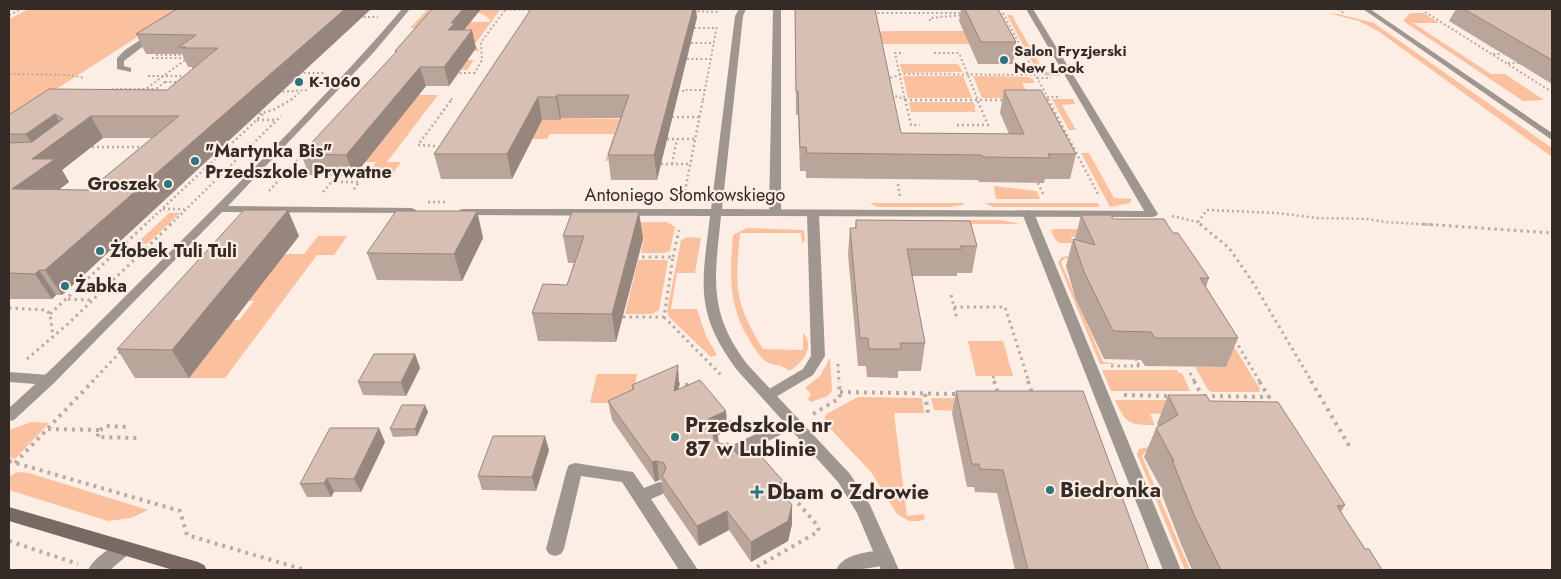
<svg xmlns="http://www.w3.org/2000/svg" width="1561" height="579" viewBox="0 0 1561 579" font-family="Jost,sans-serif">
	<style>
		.green { fill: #fbc09e }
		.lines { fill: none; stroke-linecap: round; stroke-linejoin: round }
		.path-far3 { stroke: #b8aba4; stroke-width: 2; stroke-dasharray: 2 2.5; stroke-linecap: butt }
		.path-far2 { stroke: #b8aba4; stroke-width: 2.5; stroke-dasharray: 2 3; stroke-linecap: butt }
		.path-far1 { stroke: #b8aba4; stroke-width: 3; stroke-dasharray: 2.5 4; stroke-linecap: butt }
		.path { stroke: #b8aba4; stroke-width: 4; stroke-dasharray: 3 5; stroke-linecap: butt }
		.lane { fill: #a09690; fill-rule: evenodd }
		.street { fill: #a09690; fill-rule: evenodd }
		.secondary { fill: #786a62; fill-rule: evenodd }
		.wall { fill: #b9a59a; fill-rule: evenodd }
		.shaded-wall { fill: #96867d }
		.building { fill: #d7c0b3; stroke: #96867d; fill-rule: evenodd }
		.poi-dot { fill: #2c747e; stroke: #fceee5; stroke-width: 2 }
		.labels { text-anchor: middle; stroke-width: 4.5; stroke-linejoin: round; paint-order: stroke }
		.far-poi-label { font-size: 15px; font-weight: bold; fill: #342b26; stroke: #fceee5; text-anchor: start }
		.poi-label { font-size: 18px; font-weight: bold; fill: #342b26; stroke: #fceee5; text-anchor: start }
		.street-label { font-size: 18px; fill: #342b26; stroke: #fceee5 }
		.near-poi-label { font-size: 21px; font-weight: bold; fill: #342b26; stroke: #fceee5; text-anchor: start }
	</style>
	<rect width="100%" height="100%" fill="#fceee5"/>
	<g class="green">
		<polygon points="29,9 181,9 19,113 9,113 9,19"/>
		<path d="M427 10 471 20V22H489L490 20C483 9 458 11 446 10H500L475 44 479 51H474L475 48 462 60H474L467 70 446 69 430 28H410Z"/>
		<polygon points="1328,13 1339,14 1374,23 1552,148 1552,157 1378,31 1359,21"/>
		<polygon points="1410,13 1424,13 1439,23 1413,23 1491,74 1505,74 1544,100 1523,101 1403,21"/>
		<polygon points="1007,15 1012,15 1044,72 1058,72 1060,76 1039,75"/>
		<polygon points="899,31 968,31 973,44 877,44 847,32"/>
		<polygon points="900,64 958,64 963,72 904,73 902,72"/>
		<polygon points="903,76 963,76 972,98 908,98"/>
		<polygon points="973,76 1028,77 1032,78 1035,83 1022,83 1028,94 1041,98 982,98"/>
		<polygon points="415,95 438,95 387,162 401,162 391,176 366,176 376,162 359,162 383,132 389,132"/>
		<polygon points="1052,99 1073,99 1075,104 1062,105 1076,130 1069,130"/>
		<polygon points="909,102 973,102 976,107 974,107 976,112 911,112"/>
		<polygon points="561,118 637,119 624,161 605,161 614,134 550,134 547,139 467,139 537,120 560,120"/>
		<polygon points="1081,153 1089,153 1114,198 1131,199 1131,203 1110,207"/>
		<polygon points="994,186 1037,191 1040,199 996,199"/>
		<polygon points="870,203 964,203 963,205 950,207 877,207"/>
		<polygon points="985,203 1098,203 1100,207 993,207"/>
		<polygon points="169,213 180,213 148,243 133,247"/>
		<polygon points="929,220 1001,220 1020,224 918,224 921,221"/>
		<polygon points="667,222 675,227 670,251 664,253 641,253 644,238 600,237 604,223"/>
		<path d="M747 228 804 230 805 241 802 243 801 233H740C735 288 734 301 763 349L803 350V333C816 345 802 365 789 371 782 363 771 367 763 359 756 352 752 344 747 336 728 303 730 272 733 235Z"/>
		<path d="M1053 229H1087L1089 237H1071L1073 243C1059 243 1057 245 1051 231Z"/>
		<polygon points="318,236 347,236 334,255 317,255 225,378 189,378 232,320 239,320 254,301 247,301 285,254 304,254"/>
		<polygon points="688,237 701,238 695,273 677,273 671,309 697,309 706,336 717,355 711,357 669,317 667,311 681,240"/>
		<polygon points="1068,256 1069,258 1064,259 1061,262 1103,362 1119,364 1100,364 1058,262 1062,257"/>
		<polygon points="638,260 664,260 668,261 659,310 652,314 625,314"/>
		<polygon points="1219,322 1260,389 1259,392 1211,392 1208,390 1195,367 1226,367 1205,330"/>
		<polygon points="968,341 1003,341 1013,376 976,376"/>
		<polygon points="830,358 832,391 828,396 811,402 808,399 811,394 805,388 820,376"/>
		<polygon points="1102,370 1177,370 1179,373 1182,373 1190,391 1111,391"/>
		<polygon points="597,374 637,374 632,403 590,403"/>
		<polygon points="858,397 922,398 924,413 894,413 907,516 924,514 925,519 920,521 909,521 897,514 871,472 824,422 826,414"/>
		<polygon points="931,398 1057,399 992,412 934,410"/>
		<path d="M1115 400H1170L1165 413 1150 414 1155 425C1129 425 1126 424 1115 400Z"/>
		<polygon points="31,422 49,423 15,459 9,457 9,430"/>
		<polygon points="1149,447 1151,451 1145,452 1142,456 1190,570 1185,570 1137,454 1139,449"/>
		<polygon points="17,472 29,473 148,510 131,518 108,521 9,490 9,477"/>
	</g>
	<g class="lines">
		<g class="path-far3">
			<polyline points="478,9 534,10"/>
			<polyline points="1338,9 1345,14"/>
			<polyline points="693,11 720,12"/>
			<polyline points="1425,12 1552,92"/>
			<polyline points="873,13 964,13"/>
			<polyline points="1003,13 1049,100"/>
			<polyline points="9,15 22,9"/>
			<polyline points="359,17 378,17"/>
			<polyline points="930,21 930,18 963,15"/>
			<polyline points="694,28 717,28"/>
			<polyline points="691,43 714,43"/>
			<polyline points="901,53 895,53 905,100"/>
			<polyline points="934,53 959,53 978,100"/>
			<polyline points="1493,54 1502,54"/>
			<polyline points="156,55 187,55"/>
			<polyline points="152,58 188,58"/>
			<polyline points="687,59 711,59"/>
			<polyline points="1508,63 1522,63"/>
			<polyline points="299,73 325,73"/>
			<polyline points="455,73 475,73"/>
			<polyline points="9,74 69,75 84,78"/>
			<polyline points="474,74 482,60 481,42 506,9"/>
			<polyline points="899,74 1035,75"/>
			<polyline points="148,76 187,76"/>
			<polyline points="1037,78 1051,78"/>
			<polyline points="886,79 900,75"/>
			<polygon points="165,82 228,82 207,99 143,99"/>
			<polyline points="147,88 188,58"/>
			<polyline points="107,91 113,89 156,89"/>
			<polyline points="278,92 309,90"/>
			<polyline points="683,92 683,90 705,90"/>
			<polyline points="891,95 905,99"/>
			<polyline points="1047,97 1061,97"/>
			<polyline points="291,100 299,93"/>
			<polyline points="451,100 453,97"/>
			<polyline points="703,100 717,26"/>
		</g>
		<g class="path-far2">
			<polyline points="143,99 207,99"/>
			<polyline points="905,99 911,125 920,125"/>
			<polyline points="1048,99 1099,196"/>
			<polyline points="905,100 1005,100"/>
			<polyline points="254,115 273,110 292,99"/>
			<polyline points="672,117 700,117"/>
			<polyline points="257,120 276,120"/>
			<polyline points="957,125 988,125 977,99"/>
			<polyline points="667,139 695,139"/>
			<polyline points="435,146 418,145 452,99"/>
			<polyline points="87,147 143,147"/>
			<polyline points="661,164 690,164"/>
			<polyline points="672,164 677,139"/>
			<polyline points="204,170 225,170"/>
			<polyline points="331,182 359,182 352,192"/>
			<polyline points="1038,183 1044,196"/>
			<polyline points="898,184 900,198"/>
			<polyline points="269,191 304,153"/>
			<polyline points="323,192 336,177"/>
			<polyline points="684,196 703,99"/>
			<polyline points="428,202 447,202"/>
			<polyline points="163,209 184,209"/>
			<polyline points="1172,216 1198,222 1201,225"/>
			<polyline points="1198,222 1207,210 1277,213 1317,218 1368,219 1385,222 1435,225"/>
			<polyline points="145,225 264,113"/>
			<polyline points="170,225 281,116"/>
		</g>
		<g class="path-far1">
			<polyline points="1200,224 1229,248 1252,281 1312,382"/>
			<polyline points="1423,224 1552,233"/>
			<polyline points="673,257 679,230"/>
			<polyline points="951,295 957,319"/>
			<polyline points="68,299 91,300"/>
			<polyline points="954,307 1005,307 1029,382"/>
			<polyline points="9,308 46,310 50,314 53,336"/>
			<polyline points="50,314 146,224"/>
			<polyline points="623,317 664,317 673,257 638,257"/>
			<polyline points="664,317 721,375"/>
			<polyline points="1235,340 1260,382"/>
			<polyline points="27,359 69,323 171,224"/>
			<polyline points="838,364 839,382"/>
			<polyline points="1137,364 1143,364"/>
			<polyline points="1111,366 1138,366 1136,360"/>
			<polyline points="1190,373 1195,382"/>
			<polyline points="993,376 995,382"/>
			<polyline points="92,382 121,351"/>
		</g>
		<g class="path">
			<polyline points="994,381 998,393"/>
			<polyline points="1028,381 1032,393"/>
			<polyline points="1194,381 1202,396"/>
			<polyline points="1311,381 1351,449"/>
			<polyline points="677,384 693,385"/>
			<polyline points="840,392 958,394"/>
			<polyline points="925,394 928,413"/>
			<polyline points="1124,395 1170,396"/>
			<polyline points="1204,396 1269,397 1259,381"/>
			<polyline points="813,414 840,398 839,381"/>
			<polyline points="724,415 736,429"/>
			<polyline points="48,429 100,430 97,437 137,438"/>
			<polyline points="100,430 106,426 127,427"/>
			<polyline points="9,461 180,511 187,535 305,570"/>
			<polyline points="15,463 93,381"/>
			<polyline points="9,541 78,564"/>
			<polyline points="757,567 819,531 817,525 780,482"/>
		</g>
		<g class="lane">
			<polygon points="773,9 781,9 781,213 775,216 769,213"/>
			<polygon points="1026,9 1033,9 1158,214 1156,216 1152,217 1146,214"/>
			<polygon points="152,32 159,34 124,61 124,66 131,68 131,72 117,69 117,58 125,50"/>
			<polygon points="813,210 819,213 825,356 813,375 769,401 764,400 762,396 764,392 803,369 811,356 807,213"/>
			<polygon points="1028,210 1034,213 1181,570 1163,570 1022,213"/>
			<polygon points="9,372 49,375 54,377 56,380 54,383 49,385 9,382"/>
			<polygon points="793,416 798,418 800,422 798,426 730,460 724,462 718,460 716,456 718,452"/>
			<polygon points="575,463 633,472 644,488 659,482 665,483 667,488 665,493 651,499 698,570 679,570 622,482 581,476 564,549 561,554 555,556 549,554 546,549 567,469 569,465"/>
			<path d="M885 550 891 553 894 558 891 563C877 568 851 571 836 570 844 553 868 552 885 550Z"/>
		</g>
		<g class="street">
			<path d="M402 9H410L374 52 228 206 412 208 418 211 416 213 222 212 54 383 14 420 9 421V408C66 357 120 301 175 247 252 170 331 92 402 9Z"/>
			<path d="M739 9H746L743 16 722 209 1152 211 1158 214 1152 217 721 216C715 277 707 311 747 364L850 474 870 505 899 570H881L857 513 838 482 737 370C694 312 702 284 710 216L462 215 456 212 462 209H711L735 16Z"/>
			<polygon points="1363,9 1370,9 1552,133 1552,140"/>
			<path d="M124 541 130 543 133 548 130 553 110 570H88C93 559 112 545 124 541Z"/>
		</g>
		<polygon class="secondary" points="9,507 198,562 204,565 207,570 173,570 9,521"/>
	</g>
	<g class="wall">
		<path d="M177 9H371L62 295H56L52 299H9V115L167 90 193 69H192V67H188L182 54H146L136 34ZM103 138H152L89 190H58L69 182 62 170Z"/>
		<polygon points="432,9 481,9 464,30 476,48 449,86 426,86 354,176 309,175 301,154 396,53 395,51"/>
		<polygon points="531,9 697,17 657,180 611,180 608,155 621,118 561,118 560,120 542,120 512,179 441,179 434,154"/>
		<polygon points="795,9 901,133 1009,134 1000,113 1004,90 1076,154 1070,179 1045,179 1044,183 979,182 978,180 806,178 806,171 800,171 798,115 796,115"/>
		<polygon points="961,9 998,9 1016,42 1013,64 978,64 959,21"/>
		<polygon points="1456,9 1552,9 1552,84 1449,21"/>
		<polygon points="477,211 483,238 462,281 377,280 367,253"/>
		<polygon points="639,212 643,239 616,342 538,341 532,313 567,285 574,263 568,263 563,236"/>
		<polygon points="1081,215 1113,219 1173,233 1209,278 1206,287 1238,338 1226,367 1145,366 1141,360 1104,359 1076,300 1066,266 1073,239 1075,239"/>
		<polygon points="856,220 977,246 972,273 957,273 957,276 912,276 925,343 921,371 898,371 898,378 867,377 866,366 858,366 848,254 850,228 855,228"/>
		<polygon points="299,236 189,378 135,378 117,349"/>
		<polygon points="415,354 420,368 406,396 363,395 358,382"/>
		<polygon points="679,384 679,389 727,431 718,435 718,443 739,456 783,494 792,524 788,541 751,562 729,530 699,546 664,495 662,481 659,480 655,482 612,420 608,401 632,390 632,385"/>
		<polygon points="956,391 1149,570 1015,570 997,493 975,492 974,487 967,487 952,413"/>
		<polygon points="1168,395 1210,401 1345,505 1341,512 1365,549 1382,570 1192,570 1181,544 1160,490 1161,488 1144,457 1156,428 1158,427 1157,424"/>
		<polygon points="428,412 417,436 393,437 390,429"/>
		<polygon points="385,442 361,492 334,492 331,497 307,497 300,484"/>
		<polygon points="549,450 536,491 482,490 478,476"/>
	</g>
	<g class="shaded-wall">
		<polygon points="345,9 371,9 62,295 45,270"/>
		<polygon points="463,9 481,9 458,37 448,30 451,23"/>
		<polygon points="692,9 696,9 697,17 657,180 654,155"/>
		<polygon points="472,30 476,48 449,86 444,67"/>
		<polygon points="420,67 426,86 354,176 346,155"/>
		<polygon points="557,95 561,118 560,120 556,97"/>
		<polygon points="538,97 542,120 512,179 507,154"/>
		<polygon points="55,114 66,134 91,116 103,138 62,170 69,182 28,213 12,189 32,159 38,154 26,134"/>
		<polygon points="288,210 299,236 189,378 172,350"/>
		<polygon points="477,211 483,238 462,281 454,254"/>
		<polygon points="639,212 643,239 616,342 612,314"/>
		<polygon points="39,270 56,295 52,299 35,274"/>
		<polygon points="415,354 420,368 406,396 401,382"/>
		<polygon points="678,365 679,384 676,410 674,391"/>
		<polygon points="425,405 428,412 417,436 415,429"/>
		<polygon points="726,411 727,431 718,435 719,450 710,439 708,419"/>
		<polygon points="379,428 385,442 361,492 354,479"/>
		<polygon points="545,436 549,450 536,491 532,477"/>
		<polygon points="657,461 659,480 655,482 652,462"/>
		<polygon points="327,478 334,492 331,497 324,483"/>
		<polygon points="783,481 783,501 776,485"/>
		<polygon points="792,505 792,524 788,541 751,562 751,542"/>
		<polygon points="727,511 729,530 699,546 697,526"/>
	</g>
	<g class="building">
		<path d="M177 9H345L45 270H39L35 274 9 273V143L32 142 63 119 55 114 26 134H9V115L49 89 167 90 218 48H183L186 47H179L196 35 136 34ZM91 116H179L89 190 12 189 55 159H32Z"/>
		<polygon points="432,9 463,9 451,23 455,23 448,30 472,30 444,67 420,67 346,155 301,154 397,51 395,51"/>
		<polygon points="531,9 693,9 654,155 608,155 629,95 557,95 556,97 538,97 507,154 434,154"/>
		<polygon points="795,9 875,9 901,133 1024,134 1004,90 1041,90 1076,154 1048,154 1050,158 983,157 982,155 807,153 806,147 800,147 798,91 796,91"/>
		<polygon points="965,9 998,9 1016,42 981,42"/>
		<polygon points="1464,9 1552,9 1552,60"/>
		<polygon points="244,210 288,210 172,350 117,349"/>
		<polygon points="396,211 477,211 454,254 367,253"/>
		<polygon points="572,212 639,212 612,314 532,313 543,284 567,285 584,236 563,236"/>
		<polygon points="1081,215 1111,215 1113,219 1164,219 1173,233 1178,233 1209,278 1200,278 1238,338 1155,338 1151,332 1113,331 1084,272 1073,239 1095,245"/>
		<polygon points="856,220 970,221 977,246 960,246 961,249 907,249 925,343 900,343 901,349 869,349 868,338 860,338 850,228 856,228"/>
		<polygon points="374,354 415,354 401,382 358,382"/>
		<polygon points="678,365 674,391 700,380 726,411 708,419 717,430 713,436 715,441 722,444 728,443 739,456 754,448 783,481 776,485 792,505 788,521 751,542 727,511 697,526 662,476 666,469 664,463 657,461 652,462 608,401 634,389 632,385"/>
		<polygon points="956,391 1083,391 1149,570 1028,570 1003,470 980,469 979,464 972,464"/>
		<polygon points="1168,395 1206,395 1210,401 1278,402 1345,505 1337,506 1365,549 1369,549 1382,570 1221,570 1194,515 1172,460 1174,461 1156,428 1178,415"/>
		<polygon points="402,405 425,405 415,429 390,429"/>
		<polygon points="330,428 379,428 354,479 327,478 324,483 300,484"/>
		<polygon points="493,436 545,436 532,477 478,476"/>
	</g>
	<g class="poi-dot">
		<circle cx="1004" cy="60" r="5"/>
		<circle cx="299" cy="82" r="5"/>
		<circle cx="195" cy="161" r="5"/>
		<circle cx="168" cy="184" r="5"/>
		<circle cx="100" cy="251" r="5"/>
		<circle cx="65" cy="286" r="5"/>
		<circle cx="675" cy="437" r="5"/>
		<circle cx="1050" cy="490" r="5"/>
		<path d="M754.5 484.5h5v5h5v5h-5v5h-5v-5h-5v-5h5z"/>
	</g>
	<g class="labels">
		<g class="far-poi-label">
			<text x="1014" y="56">Salon Fryzjerski<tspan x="1014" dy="17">New Look</tspan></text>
			<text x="309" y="87">K-1060</text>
		</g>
		<g class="poi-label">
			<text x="205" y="157">"Martynka Bis"<tspan x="205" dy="21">Przedszkole Prywatne</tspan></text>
			<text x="158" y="190" text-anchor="end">Groszek</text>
			<text x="110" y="257">Żłobek Tuli Tuli</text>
			<text x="75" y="292">Żabka</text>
		</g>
		<g class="street-label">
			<text x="685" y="201">Antoniego Słomkowskiego</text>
		</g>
		<g class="near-poi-label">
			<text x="685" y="432">Przedszkole nr<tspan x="685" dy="24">87 w Lublinie</tspan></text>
			<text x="1060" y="497">Biedronka</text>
			<text x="767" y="499">Dbam o Zdrowie</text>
		</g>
	</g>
	<rect width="1561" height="579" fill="none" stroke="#342b26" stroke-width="20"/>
</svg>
